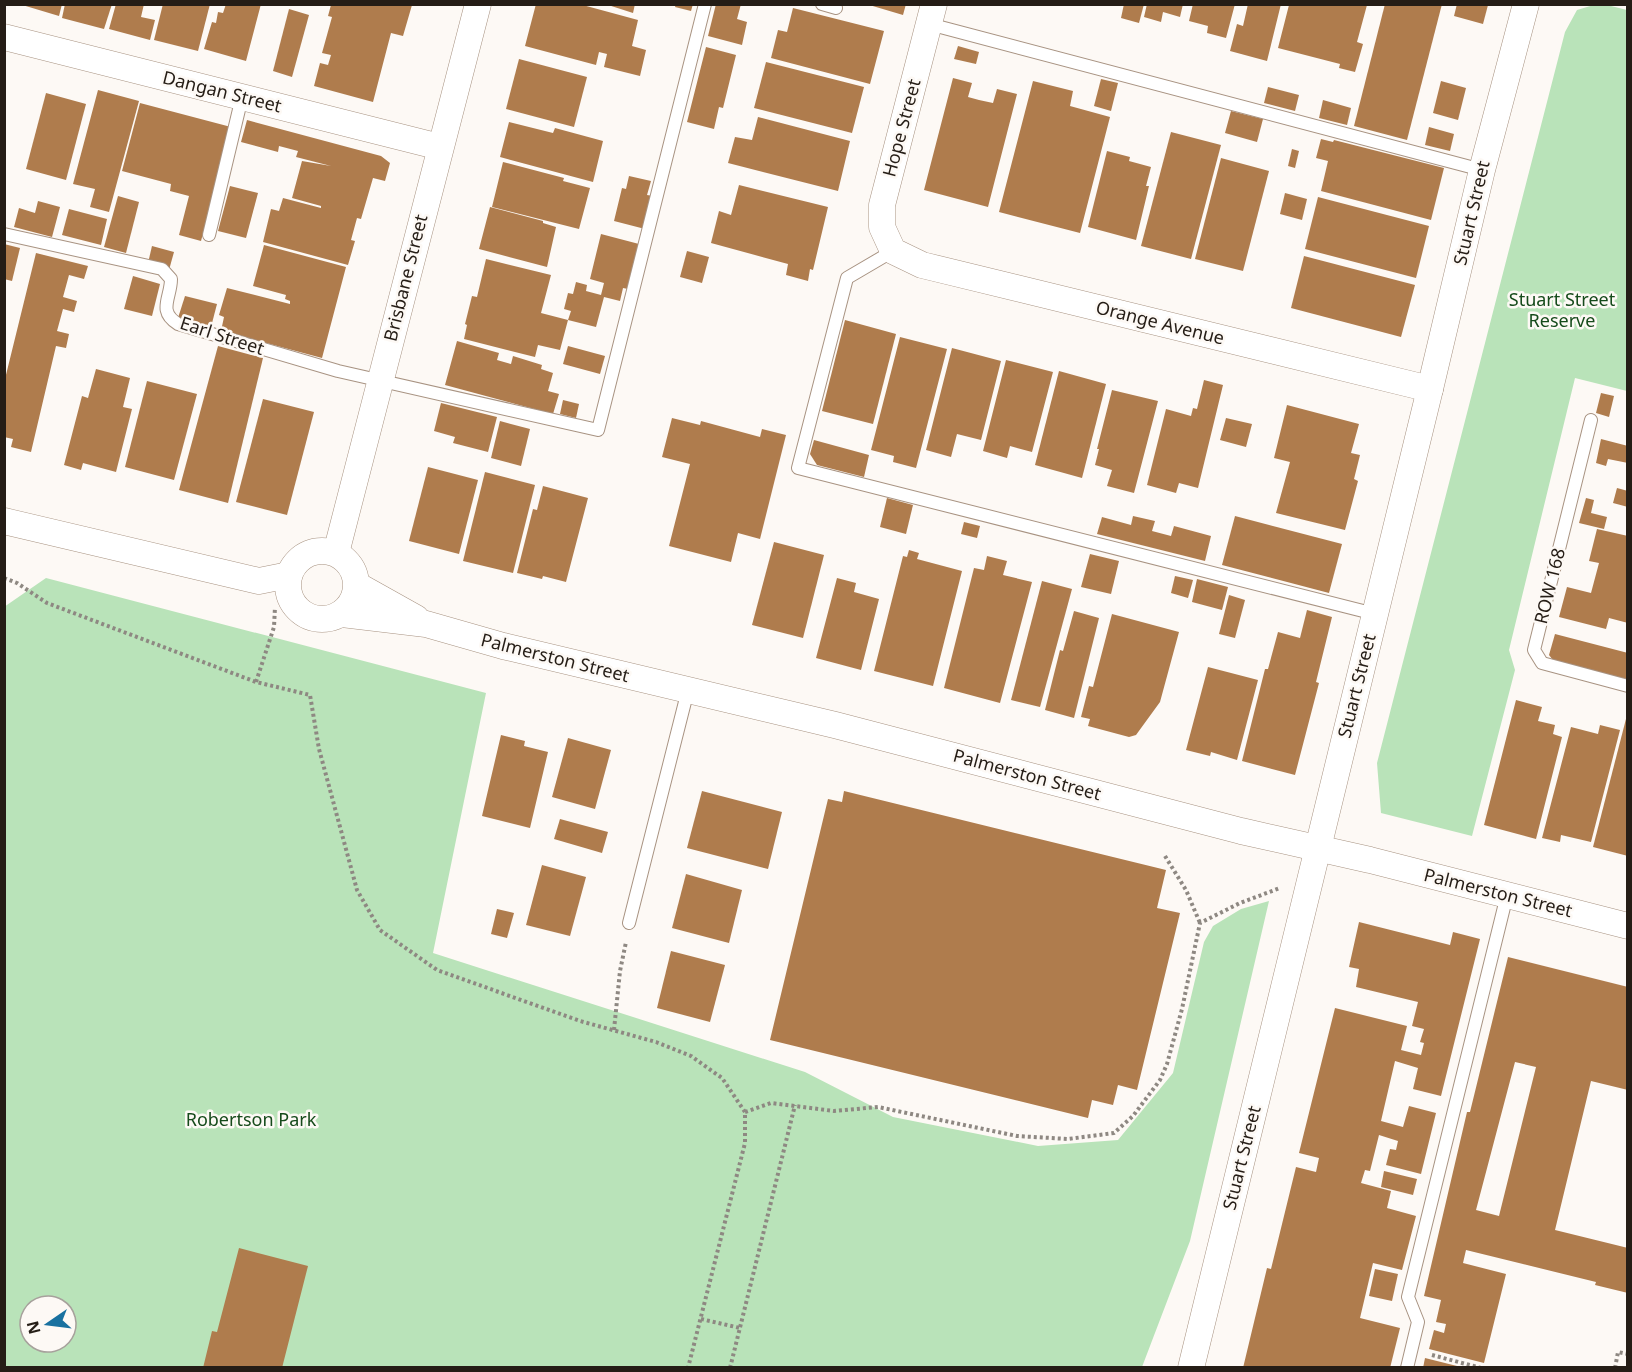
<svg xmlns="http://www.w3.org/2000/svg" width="1632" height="1372" viewBox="0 0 1632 1372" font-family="'Noto Sans',sans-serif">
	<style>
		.green { fill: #b9e3b9; fill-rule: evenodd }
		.building { fill: #af7c4d; fill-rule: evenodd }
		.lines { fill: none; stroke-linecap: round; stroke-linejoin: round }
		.lane-casing { stroke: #a89382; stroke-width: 14 }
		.street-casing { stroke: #a89382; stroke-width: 27 }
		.path { stroke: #8e8882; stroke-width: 4; stroke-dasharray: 3 3; stroke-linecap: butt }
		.lane { stroke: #fff; stroke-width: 12 }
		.street { stroke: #fff; stroke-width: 26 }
		.labels { text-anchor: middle; stroke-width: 5; stroke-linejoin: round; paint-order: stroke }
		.street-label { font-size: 18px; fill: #251d16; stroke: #fdf9f5 }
		.park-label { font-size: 18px; fill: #164b1b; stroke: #fdf9f5 }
	</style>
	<rect width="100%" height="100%" fill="#fdf9f5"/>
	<g class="green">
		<polygon points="1597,4 1607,5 1627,10 1627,391 1575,378 1509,650 1515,670 1472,836 1381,813 1377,763 1565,32 1577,10"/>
		<path d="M46 578 486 693 433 953 805 1072 893 1117 1038 1146 1118 1140 1173 1073 1204 942 1213 926 1241 909 1269 901 1190 1241 1142 1367H5L4 607ZM30 1306H66V1342H30Z"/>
	</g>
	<g class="building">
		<polygon points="19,4 62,4 59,16"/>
		<polygon points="65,4 112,4 104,29 62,18"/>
		<polygon points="116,4 144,4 141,17 155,20 150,40 109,29"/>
		<polygon points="163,4 210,4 198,51 154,40"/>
		<polygon points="226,4 261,4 246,61 204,49 212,22 216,23 218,12 223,13"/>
		<polygon points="536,4 579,4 638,20 632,46 646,50 640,76 604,67 607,54 599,52 596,65 525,46"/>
		<polygon points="605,4 635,4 633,13"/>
		<polygon points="676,4 693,4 691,11 675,7"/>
		<polygon points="716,4 741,4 737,19 747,22 742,45 708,36"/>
		<polygon points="866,4 906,4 903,15"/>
		<polygon points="1124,4 1144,4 1139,23 1121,18"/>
		<polygon points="1147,4 1183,4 1180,17 1163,12 1161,22 1144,17"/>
		<polygon points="1193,4 1235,4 1226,38 1207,33 1208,26 1189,21"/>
		<polygon points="1248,4 1281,4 1267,61 1230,51 1237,24 1243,26"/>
		<polygon points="1385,4 1442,4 1407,140 1354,126"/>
		<polygon points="1457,4 1488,5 1483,24 1454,16"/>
		<polygon points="331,5 412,5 403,36 391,33 373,102 314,86 320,63 328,65 331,55 322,53 332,17 328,16"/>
		<polygon points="1289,5 1367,5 1357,42 1363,44 1355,72 1339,68 1340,64 1278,48"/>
		<polygon points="793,8 884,31 870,84 771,58 778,30 787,32"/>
		<polygon points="289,9 309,15 292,77 273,71"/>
		<polygon points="958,46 979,52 976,64 954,59"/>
		<polygon points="706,47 736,55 723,108 719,107 714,129 687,122"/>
		<polygon points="519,59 587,77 574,127 506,109"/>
		<polygon points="766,62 864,87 852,133 754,108"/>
		<polygon points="953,78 972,83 968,97 979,100 993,103 997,89 1017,94 988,207 924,190"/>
		<polygon points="1101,79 1118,83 1111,111 1094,106"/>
		<polygon points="1033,81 1073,91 1070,106 1110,117 1080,233 999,212"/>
		<polygon points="1441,81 1466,88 1458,120 1433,113"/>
		<polygon points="1268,87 1299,95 1295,111 1264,103"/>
		<polygon points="98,90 139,101 109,212 90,207 95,189 73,184"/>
		<polygon points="46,93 86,104 66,180 26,169"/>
		<polygon points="1323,100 1351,108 1347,125 1319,118"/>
		<polygon points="140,103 231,127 201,241 179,235 189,196 170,191 171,184 122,171"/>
		<polygon points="1231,111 1263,119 1257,142 1225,133"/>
		<polygon points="758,117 850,141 838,191 728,163 735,137 752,140"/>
		<polygon points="247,120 381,156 390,163 385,181 373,178 361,219 357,218 351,240 355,241 348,265 263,242 271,209 279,211 283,198 321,208 321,206 292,198 302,161 331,166 296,157 298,151 279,146 278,152 241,142"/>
		<polygon points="509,122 553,133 555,128 603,141 593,182 500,157"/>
		<polygon points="1429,127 1454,134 1450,151 1425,145"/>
		<polygon points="1171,132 1221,145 1191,259 1141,246"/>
		<polygon points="1321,139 1333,142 1334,140 1444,168 1431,220 1321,191 1328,161 1316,158"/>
		<polygon points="1292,149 1299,151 1295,168 1288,166"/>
		<polygon points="1107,151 1130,157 1129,161 1151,167 1146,186 1149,186 1136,240 1088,227"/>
		<polygon points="1221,158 1269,171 1243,271 1195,259"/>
		<polygon points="503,162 564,178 563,181 590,188 579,229 492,207"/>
		<polygon points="629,176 651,181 647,195 653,196 645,229 614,221 622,188 626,189"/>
		<polygon points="739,185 828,207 813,270 810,269 808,281 786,275 788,264 711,243 719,211 731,215"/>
		<polygon points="230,186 258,193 246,238 218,231"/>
		<polygon points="1285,193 1307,199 1302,220 1280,214"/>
		<polygon points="118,196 139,202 126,253 104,247"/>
		<polygon points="1318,197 1429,226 1416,278 1305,249"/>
		<polygon points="38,201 60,207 52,237 14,227 19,208 35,213"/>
		<polygon points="490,207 543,221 543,223 556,227 547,267 479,249"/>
		<polygon points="69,209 107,219 101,245 62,235"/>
		<polygon points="601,234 639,244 628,289 623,288 620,301 604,297 596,327 568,320 571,311 564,309 568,293 573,294 576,282 587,285 586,291 601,295 604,283 590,279"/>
		<polygon points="4,244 20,248 12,281 4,279"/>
		<polygon points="264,245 346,267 322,358 221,331 224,317 219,315 227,288 290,304 290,301 285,299 286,295 253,286"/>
		<polygon points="152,246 174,252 169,270 148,263"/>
		<polygon points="687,251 709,257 702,283 680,277"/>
		<polygon points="36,253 88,266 84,279 69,275 63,297 77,301 74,312 63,309 57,331 69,334 66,348 56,346 31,452 11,447 13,439 4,437 4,383"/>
		<polygon points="1304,256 1415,285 1401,337 1291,308"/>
		<polygon points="486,259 551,275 541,313 568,320 560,350 538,345 535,357 464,339 467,325 465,324 472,296 477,297"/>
		<polygon points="133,276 160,284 152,316 124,309"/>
		<polygon points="185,296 217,304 211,327 178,318"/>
		<polygon points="845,320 896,334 873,424 822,411"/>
		<polygon points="900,337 947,349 916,468 893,462 894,456 871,450"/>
		<polygon points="457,341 499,353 497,360 511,364 513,356 542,365 541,369 553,373 548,391 559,394 553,414 445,385"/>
		<polygon points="218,346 263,358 228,503 179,490"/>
		<polygon points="568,346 605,356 600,374 563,364"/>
		<polygon points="952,348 1001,361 981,440 957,434 951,457 926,450"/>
		<polygon points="1006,360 1053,372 1032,452 1010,446 1007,458 983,451"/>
		<polygon points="96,369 130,378 123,407 132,409 116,472 83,463 81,470 64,465 82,396 88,398"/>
		<polygon points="1059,371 1106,384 1082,478 1035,465"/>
		<polygon points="1204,380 1223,385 1198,488 1179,483 1176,493 1147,485 1166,409 1191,416 1193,408 1197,409"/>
		<polygon points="147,381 197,394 174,480 125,467"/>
		<polygon points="1112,390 1158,401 1134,493 1107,486 1112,470 1095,465 1099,449 1097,449"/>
		<polygon points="1601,393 1614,396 1609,417 1596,413"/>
		<polygon points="263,399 314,412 287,515 236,502"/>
		<polygon points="563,400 579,404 576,418 560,414"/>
		<polygon points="441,403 497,417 488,452 453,443 455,437 434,431"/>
		<polygon points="1287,405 1359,424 1351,453 1360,455 1354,479 1358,481 1345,530 1276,513 1290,462 1274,458"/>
		<polygon points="672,418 700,425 701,421 760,437 762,429 786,435 760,539 738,533 731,562 669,546 690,464 662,457"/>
		<polygon points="1226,418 1252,424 1246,447 1220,440"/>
		<polygon points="500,421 530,429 521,466 491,458"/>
		<polygon points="1601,439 1628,446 1628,463 1608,459 1606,466 1596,463"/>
		<polygon points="814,440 869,455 864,477 817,465 810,454"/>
		<polygon points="428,467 478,480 459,554 409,541"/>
		<polygon points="485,472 535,485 513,573 463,561"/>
		<polygon points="543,486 588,498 566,582 543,576 542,579 517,573 533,509 537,510"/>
		<polygon points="1617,488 1628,491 1628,507 1613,503"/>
		<polygon points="887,498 913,505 906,534 880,527"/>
		<polygon points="1586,498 1594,500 1591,513 1607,517 1604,529 1579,523"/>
		<polygon points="1133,516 1155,521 1152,531 1171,536 1174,526 1211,536 1205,561 1097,534 1102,517 1131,525"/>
		<polygon points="1235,516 1342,544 1329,593 1222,565"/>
		<polygon points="964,522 980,526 977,538 961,534"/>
		<polygon points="1597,529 1628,536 1628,623 1609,618 1606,629 1559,617 1567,587 1591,593 1599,563 1589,561"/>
		<polygon points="774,542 824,555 803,638 752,625"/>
		<polygon points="909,550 919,553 917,559 962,571 933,686 874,671 903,556 907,557"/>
		<polygon points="1090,554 1119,561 1111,594 1081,587"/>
		<polygon points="987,556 1007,561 1003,575 1032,582 1000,703 944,688 974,568 984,570"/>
		<polygon points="1175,576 1193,580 1188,598 1171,593"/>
		<polygon points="837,578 856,583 854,592 879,599 861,670 816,658"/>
		<polygon points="1197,579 1228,587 1222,610 1192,602"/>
		<polygon points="1042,581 1072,589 1040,707 1011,700"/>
		<polygon points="1229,595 1245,600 1235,638 1219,634"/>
		<polygon points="1307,610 1332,617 1316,682 1319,683 1295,775 1242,761 1265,669 1268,669 1278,632 1300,638"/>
		<polygon points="1074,611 1099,618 1074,718 1045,710 1060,650 1063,651"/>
		<polygon points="1112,614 1179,632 1160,702 1136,735 1129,737 1088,726 1090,719 1081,717 1089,686 1093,687"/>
		<polygon points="1555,634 1628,653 1628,682 1556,664 1549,655"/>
		<polygon points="1208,667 1258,680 1237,760 1211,752 1210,756 1186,750"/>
		<polygon points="1516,700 1542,707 1538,721 1555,725 1553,734 1562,737 1536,839 1484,825"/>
		<polygon points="1627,715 1628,715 1628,856 1593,847"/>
		<polygon points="1600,725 1620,730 1591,842 1561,835 1560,842 1542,838 1571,727 1598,734"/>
		<polygon points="501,735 525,741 524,746 548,752 530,828 482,816"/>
		<polygon points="568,738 611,750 595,809 552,797"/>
		<polygon points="702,791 782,812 768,869 687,848"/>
		<polygon points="844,791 1166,870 1157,908 1180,913 1137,1090 1118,1085 1113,1105 1092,1100 1088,1118 770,1040 828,799 842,802"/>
		<polygon points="560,819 608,832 602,853 554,839"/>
		<polygon points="542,865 586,877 570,936 526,925"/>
		<polygon points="686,874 742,890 729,943 672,928"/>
		<polygon points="497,909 514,913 507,938 491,934"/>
		<polygon points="1359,922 1450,945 1453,932 1480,939 1441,1096 1413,1089 1418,1068 1395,1061 1381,1121 1403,1127 1409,1106 1436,1113 1421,1174 1386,1165 1390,1149 1396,1150 1398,1141 1379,1135 1370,1171 1365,1170 1361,1183 1391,1191 1387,1208 1416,1216 1402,1270 1373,1263 1360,1318 1400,1328 1390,1368 1243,1368 1267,1268 1271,1269 1296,1167 1316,1172 1319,1158 1299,1153 1335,1008 1407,1026 1401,1050 1421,1055 1424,1043 1420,1042 1424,1029 1412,1026 1418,1002 1356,987 1359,969 1349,967"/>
		<polygon points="671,951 725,965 710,1022 657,1008"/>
		<path d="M1508 957 1628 987V1090L1591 1081 1555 1230 1628 1248V1293L1595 1285 1596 1282 1466 1250 1463 1263 1506 1274 1484 1363 1429 1349 1434 1330 1444 1333 1446 1324 1436 1322 1441 1300 1424 1296 1467 1112H1470ZM1515 1062 1536 1067 1499 1216 1476 1210Z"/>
		<polygon points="1384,1171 1417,1179 1413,1195 1381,1187"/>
		<polygon points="239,1248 308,1266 282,1368 203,1368 212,1331 217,1332"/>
		<polygon points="1375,1269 1398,1274 1392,1301 1369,1296"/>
		<polygon points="1425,1358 1461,1367 1461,1368 1423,1368"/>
	</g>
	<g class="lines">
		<g class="lane-casing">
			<g id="lane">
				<polyline points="822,4 836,8"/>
				<polyline points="929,24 1482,170"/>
				<path d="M4 234 162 269 171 279C171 298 157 311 178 324L338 371 598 430 705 4"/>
				<polyline points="209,235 242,97"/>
				<polyline points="893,251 847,278 798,468 1375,614"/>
				<polyline points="1591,420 1534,650 1542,663 1628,686"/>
				<polyline points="629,923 688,690"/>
				<polyline points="1407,1368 1418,1322 1408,1297 1507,895"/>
			</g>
		</g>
		<g class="street-casing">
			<g id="street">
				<polyline points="934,4 882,205 882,227 893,251 922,265 1430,389"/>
				<polyline points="4,37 440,147"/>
				<polyline points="4,521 259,581 289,575"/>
				<circle cx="322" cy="585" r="34"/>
				<polyline points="336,553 478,4"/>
				<polyline points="357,585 416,618"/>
				<polyline points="342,614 426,624 503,646 835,725 1241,831 1370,860 1628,926"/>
				<polyline points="1191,1368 1430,389 1482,170 1526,4"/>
			</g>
		</g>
		<g class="path">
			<polyline points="4,578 17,583 47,603 256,682 310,695 319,749 357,890 380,930 437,970 580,1021 656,1042 691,1056 722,1078 745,1112 745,1143 688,1368"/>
			<polyline points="256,682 274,627 275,607"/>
			<polyline points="1165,856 1186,890 1200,923"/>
			<polyline points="614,1030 620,971 626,942"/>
			<polyline points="745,1112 771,1103 834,1111 878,1107 1017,1136 1068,1139 1114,1133 1133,1116 1160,1080 1167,1064 1182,1009 1200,923 1240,903 1280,888"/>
			<polyline points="701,1319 740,1328"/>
			<polyline points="1432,1355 1481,1368"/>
			<polyline points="730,1368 795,1105"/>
			<polyline points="1615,1368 1618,1352 1628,1354"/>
		</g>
		<use href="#lane" class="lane"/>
		<use href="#street" class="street"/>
	</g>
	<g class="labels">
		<g class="street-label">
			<text transform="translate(222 92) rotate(14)" y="6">Dangan Street</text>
			<text transform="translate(902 128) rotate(-75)" y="6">Hope Street</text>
			<text transform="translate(1472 213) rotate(-77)" y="6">Stuart Street</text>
			<text transform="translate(406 278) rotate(-76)" y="6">Brisbane Street</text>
			<text transform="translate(1160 323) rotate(14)" y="6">Orange Avenue</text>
			<text transform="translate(222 336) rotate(18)" y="6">Earl Street</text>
			<text transform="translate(1550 586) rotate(-76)" y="6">ROW 168</text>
			<text transform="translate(555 658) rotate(14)" y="6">Palmerston Street</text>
			<text transform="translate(1357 686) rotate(-76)" y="6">Stuart Street</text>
			<text transform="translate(1027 775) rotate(15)" y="6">Palmerston Street</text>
			<text transform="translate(1498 893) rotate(14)" y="6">Palmerston Street</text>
			<text transform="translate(1242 1158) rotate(-76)" y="6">Stuart Street</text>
		</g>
		<g class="park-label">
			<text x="1562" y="306">Stuart Street<tspan x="1562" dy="21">Reserve</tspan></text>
			<text x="251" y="1126">Robertson Park</text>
		</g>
	</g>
	<rect width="1632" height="1372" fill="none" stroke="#251d16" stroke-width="12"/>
	<g transform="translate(48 1324) rotate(256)"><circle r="28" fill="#fdf9f5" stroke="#a7a19c" stroke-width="1.5"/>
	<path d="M0-4.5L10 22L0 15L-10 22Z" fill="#1971a0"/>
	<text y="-9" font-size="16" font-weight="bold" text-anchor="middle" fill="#251d16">N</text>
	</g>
</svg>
